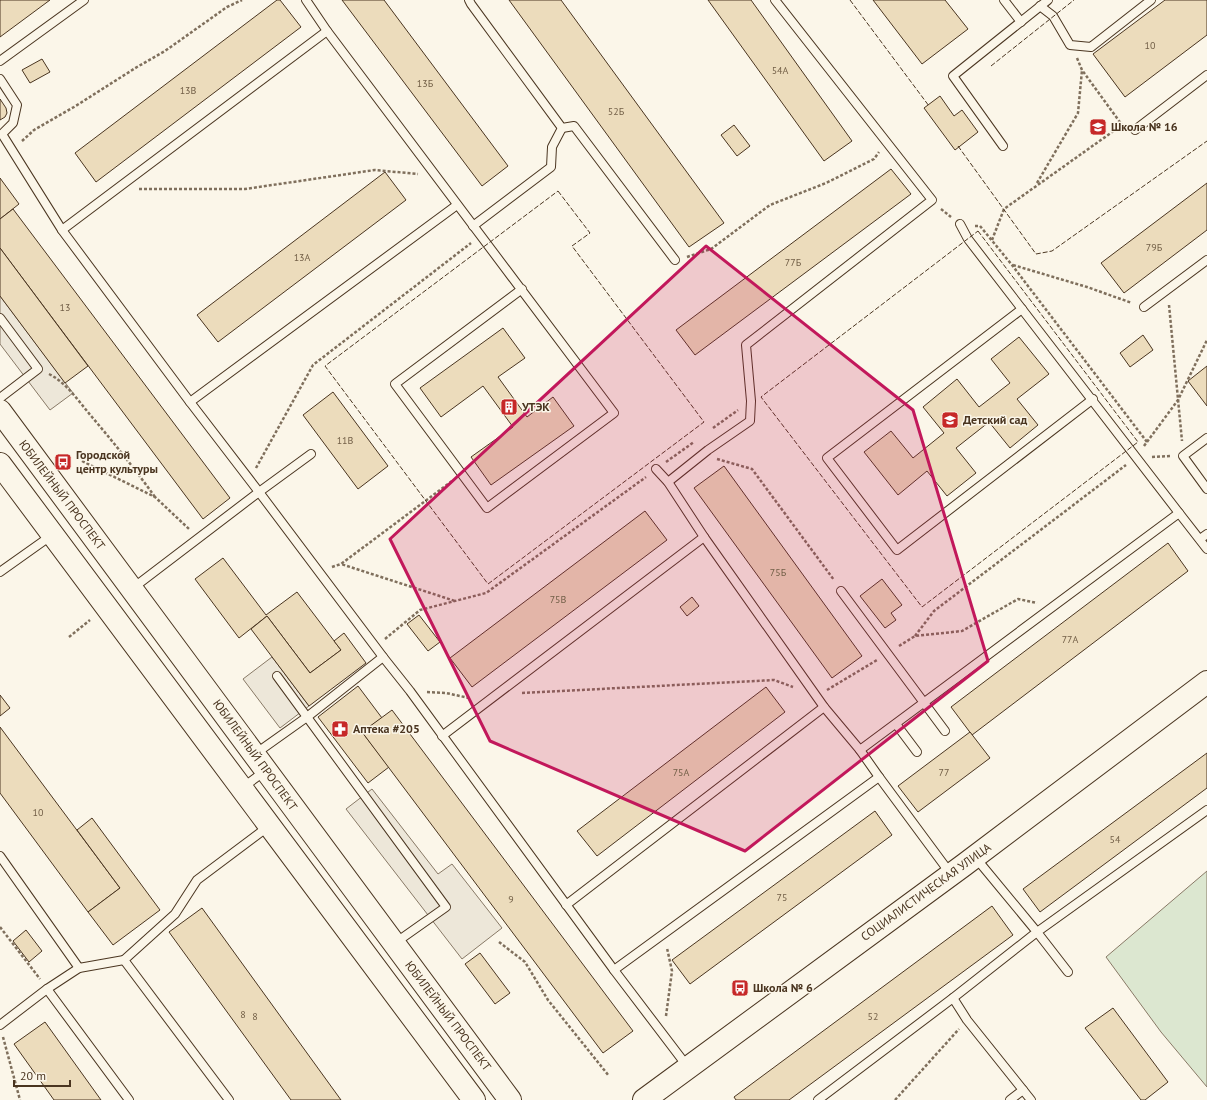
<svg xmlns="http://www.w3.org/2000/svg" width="1207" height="1100" viewBox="0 0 1207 1100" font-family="'PT Sans',sans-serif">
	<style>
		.green { fill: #dce7d0; stroke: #887966 }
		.parking { fill: #ede7d9; stroke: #887966 }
		.building { fill: #ecdcbc; stroke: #4a3520 }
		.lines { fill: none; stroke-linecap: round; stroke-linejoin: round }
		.service-casing { stroke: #4a3520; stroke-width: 10 }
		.secondary-casing { stroke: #4a3520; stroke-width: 24 }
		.path { stroke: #7f6f5c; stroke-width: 2.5; stroke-dasharray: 3 2; stroke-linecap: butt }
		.service { stroke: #fbf6e9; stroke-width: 8 }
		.secondary { stroke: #fbf6e9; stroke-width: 22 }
		.fence { stroke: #4a3520; stroke-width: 1; stroke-dasharray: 5 2; stroke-linecap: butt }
		.marked { fill: #c2185b; fill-opacity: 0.2; stroke: #c2185b; stroke-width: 3; stroke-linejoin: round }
		.labels { text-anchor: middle; stroke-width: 3; stroke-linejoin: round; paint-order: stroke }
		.number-label { font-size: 10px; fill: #725f47 }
		.poi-label { font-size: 12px; font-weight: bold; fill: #4a3520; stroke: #fbf6e9; text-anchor: start }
		.street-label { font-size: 12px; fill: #4a3520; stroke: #fbf6e9 }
	</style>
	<rect width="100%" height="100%" fill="#fbf6e9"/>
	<polygon class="green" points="1207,871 1207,1087 1161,1032 1106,957"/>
	<g class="parking">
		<polygon points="0,296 73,393 50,410 0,344"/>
		<polygon points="272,657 309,706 280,728 243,679"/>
		<polygon points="372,789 438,874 452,864 502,928 462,959 346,809"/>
	</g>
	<g class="building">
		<polygon points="0,0 50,0 0,37"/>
		<polygon points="277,0 280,0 301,27 96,182 75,153"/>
		<polygon points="342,0 384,0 508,166 482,186"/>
		<polygon points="509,0 561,0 724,223 689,247"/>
		<polygon points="708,0 751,0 852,141 824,161"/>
		<polygon points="873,0 945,0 968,29 922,64"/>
		<polygon points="1165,0 1207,0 1207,35 1125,97 1093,54"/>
		<polygon points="42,59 50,72 30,83 22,70"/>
		<polygon points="940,96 954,116 962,110 978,132 955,150 924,108"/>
		<polygon points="0,99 6,108 7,113 5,117 0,120"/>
		<polygon points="734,125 750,146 737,156 721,135"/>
		<polygon points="891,169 911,194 695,355 676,330"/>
		<polygon points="385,172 406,200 218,342 197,315"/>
		<polygon points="0,178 19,204 0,219"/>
		<polygon points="1207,183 1207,230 1124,293 1101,263"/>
		<polygon points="13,209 230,498 203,519 0,248 0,219"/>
		<polygon points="0,248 88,366 65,383 0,296"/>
		<polygon points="503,328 525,358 498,377 527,417 553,397 574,426 491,485 471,457 513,427 483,386 441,417 420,388"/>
		<polygon points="1143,335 1153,350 1130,367 1120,353"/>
		<polygon points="1019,337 1049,374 1017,399 1038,425 1010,448 989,422 956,448 976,473 947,496 927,471 898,495 864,452 891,431 913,458 944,433 923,407 957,379 979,407 1010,383 991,359"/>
		<polygon points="1207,366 1207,406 1188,381"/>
		<polygon points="333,392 388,466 358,489 303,415"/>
		<polygon points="724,466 862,656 832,678 694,488"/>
		<polygon points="645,511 667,540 472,687 450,658"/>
		<polygon points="1168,543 1188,571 972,735 951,707"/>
		<polygon points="223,558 266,615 297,592 341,650 310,673 267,616 239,638 195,579"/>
		<polygon points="882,579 902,605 891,613 896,620 885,628 860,596"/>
		<polygon points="692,597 699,606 687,616 680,607"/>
		<polygon points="419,615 440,642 428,651 407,624"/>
		<polygon points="267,616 310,673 341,650 334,641 344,633 366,663 309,706 251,629"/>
		<polygon points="358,686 382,718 362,732 389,767 368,783 318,717"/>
		<polygon points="766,687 785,712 597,856 577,831"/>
		<polygon points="0,695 10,708 0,716"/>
		<polygon points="392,710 633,1031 603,1053 362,732"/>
		<polygon points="0,727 120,888 88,912 0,793"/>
		<polygon points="970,732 990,758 918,812 898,786"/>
		<polygon points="1207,753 1207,788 1040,912 1023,889"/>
		<polygon points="875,811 892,835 690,984 672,960"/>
		<polygon points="92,818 160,910 113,945 88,912 120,888 77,830"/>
		<polygon points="992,906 1013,935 789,1100 736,1100 734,1097"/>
		<polygon points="202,908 341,1100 291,1100 169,932"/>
		<polygon points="26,930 42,951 29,962 13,941"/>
		<polygon points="480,953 510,993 495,1004 465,964"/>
		<polygon points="1113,1008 1168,1082 1145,1100 1141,1100 1085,1028"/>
		<polygon points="45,1022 101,1100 54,1100 14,1044"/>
	</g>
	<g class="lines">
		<g class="service-casing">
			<g id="service">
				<polyline points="306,0 327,31"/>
				<polyline points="469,0 471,4 562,128 574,126 675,260"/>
				<polyline points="1004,0 1021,22"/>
				<polyline points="1040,6 1053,16 1070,45 1091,47 1151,0"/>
				<polyline points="0,61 84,0"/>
				<polyline points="0,79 17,105 13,123 2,134 62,230 190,402 457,205"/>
				<polyline points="1135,130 1207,75"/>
				<polyline points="1003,146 953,76 1048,0"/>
				<polyline points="960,224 968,239 1179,513"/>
				<polyline points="473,226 551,167 552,147 562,128"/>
				<polyline points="62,230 327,31 614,413 487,508 395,384 522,289"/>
				<polyline points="1144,307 1207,260"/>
				<polyline points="1022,309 827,458 897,550 1093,399"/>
				<polyline points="0,318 38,369 0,398"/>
				<polyline points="190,402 259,492 311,454"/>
				<polyline points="1207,438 1183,456 1207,489"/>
				<polyline points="656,469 668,482 704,537 824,707 860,750 1179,513 1207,549"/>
				<polyline points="668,482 708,450 750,421 751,401 746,345 932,200 775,0"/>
				<polyline points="1200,539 1207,534"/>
				<polyline points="0,572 52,535"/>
				<polyline points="133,588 259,492 383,657"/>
				<polyline points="841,591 945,731"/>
				<polyline points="277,676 446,907 395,943"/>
				<polyline points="896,724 917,752"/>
				<polyline points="442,736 704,537"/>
				<polyline points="860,750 879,777"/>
				<polyline points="255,754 307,717 383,657 410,691 614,970 879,777 950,873"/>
				<polyline points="242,788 265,771"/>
				<polyline points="0,856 79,968"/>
				<polyline points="566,905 824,707"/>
				<polyline points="614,970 687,1066"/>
				<polyline points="1068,972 1037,932 1207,810"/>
				<polyline points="47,989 129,1100"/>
				<polyline points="953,998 967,1020 1031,1100"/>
				<polyline points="0,1025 47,989 79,968 124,960"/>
				<polyline points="229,1100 124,960 175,914 197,880 269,826"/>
				<polyline points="818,1100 953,998 1037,932 975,857"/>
				<polyline points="1010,1100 1023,1090"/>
			</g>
		</g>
		<g class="secondary-casing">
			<g id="secondary">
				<polyline points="0,411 510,1100"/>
				<polyline points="0,464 474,1100"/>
				<polyline points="644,1100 964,865 1207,682"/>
			</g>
		</g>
		<g class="path">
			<polyline points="1077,58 1082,70 1122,125"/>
			<polyline points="22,141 34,130 74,107 137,67 165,51 227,7 242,0"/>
			<polyline points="1037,183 1078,113 1082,70"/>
			<polyline points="139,189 245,189 375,170 418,174"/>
			<polyline points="941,209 951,217"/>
			<polyline points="975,226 980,226 1012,265 1147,442"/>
			<polyline points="992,240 1004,209 1122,125"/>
			<polyline points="687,257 711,249 770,205 826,183 874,159 879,152"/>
			<polyline points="1013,265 1087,287 1132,303"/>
			<polyline points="1169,305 1182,441"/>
			<path d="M49 374C67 383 79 402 92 417 114 443 135 469 155 497"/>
			<polyline points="713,428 738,410"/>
			<polyline points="1144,446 1178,400 1207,340"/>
			<polyline points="1152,457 1171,456"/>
			<polyline points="717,459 752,469 834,580"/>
			<polyline points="82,461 155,497 189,529"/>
			<polyline points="666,462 694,442"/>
			<polyline points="256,468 313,365 471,243"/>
			<polyline points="452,481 341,564 455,601"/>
			<polyline points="332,567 341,564"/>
			<polyline points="915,636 934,611 1126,465"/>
			<polyline points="69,637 90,620"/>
			<polyline points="385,639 420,610 486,593 646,477"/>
			<polyline points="899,646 915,636 962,631 1018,599 1037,603"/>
			<polyline points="827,690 877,660"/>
			<polyline points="427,692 446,693 469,698"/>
			<polyline points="522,693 774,680 793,687"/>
			<polyline points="0,927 40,979"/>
			<polyline points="499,942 525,962 548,1000 609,1076"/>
			<polyline points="666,1016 672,971 667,948"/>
			<polyline points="3,1037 20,1100"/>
			<polyline points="895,1100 959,1029"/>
		</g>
		<use href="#service" class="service"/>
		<use href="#secondary" class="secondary"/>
		<g class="fence">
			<polyline points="850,0 929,106"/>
			<polyline points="991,66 1074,0"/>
			<polyline points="958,146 1036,254 1052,251 1207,141"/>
			<polygon points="558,191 590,233 572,246 704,422 488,584 325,366"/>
			<polygon points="978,231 1138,442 922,607 761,397"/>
		</g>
	</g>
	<path class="marked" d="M706 246 913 410 988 661 745 851 490 741 390 539Z"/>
	<defs>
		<g id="school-square" transform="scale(0.9)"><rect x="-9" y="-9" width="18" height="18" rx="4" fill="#c62828" stroke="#fbf6e9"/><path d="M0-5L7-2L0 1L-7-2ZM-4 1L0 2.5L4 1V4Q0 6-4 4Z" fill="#fff"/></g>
		<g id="building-square" transform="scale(0.9)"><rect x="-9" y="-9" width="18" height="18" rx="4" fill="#c62828" stroke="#fbf6e9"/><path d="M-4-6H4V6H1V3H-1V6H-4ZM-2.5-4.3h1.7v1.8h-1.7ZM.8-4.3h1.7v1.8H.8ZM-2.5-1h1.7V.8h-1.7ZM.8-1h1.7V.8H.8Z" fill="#fff"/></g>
		<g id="bus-square" transform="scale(0.9)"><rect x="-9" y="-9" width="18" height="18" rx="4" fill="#c62828" stroke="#fbf6e9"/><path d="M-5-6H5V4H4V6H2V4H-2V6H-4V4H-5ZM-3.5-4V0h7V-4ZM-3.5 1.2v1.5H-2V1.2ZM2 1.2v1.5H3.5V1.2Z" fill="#fff"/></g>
		<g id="pharmacy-square" transform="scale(0.9)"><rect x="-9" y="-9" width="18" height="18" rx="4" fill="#c62828" stroke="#fbf6e9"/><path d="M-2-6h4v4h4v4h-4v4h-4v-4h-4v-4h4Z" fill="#fff"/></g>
	</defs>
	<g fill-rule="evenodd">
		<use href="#school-square" x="1098" y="127"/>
		<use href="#building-square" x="509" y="407"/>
		<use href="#school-square" x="950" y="420"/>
		<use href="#bus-square" x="63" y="462"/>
		<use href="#pharmacy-square" x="340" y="729"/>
		<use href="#bus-square" x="740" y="988"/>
	</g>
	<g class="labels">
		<g class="number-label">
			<text x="1150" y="49">10</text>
			<text x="780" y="74">54А</text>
			<text x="425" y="87">13Б</text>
			<text x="188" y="94">13В</text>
			<text x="616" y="115">52Б</text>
			<text x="1154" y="251">79Б</text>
			<text x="302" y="261">13А</text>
			<text x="793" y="266">77Б</text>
			<text x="65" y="311">13</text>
			<text x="345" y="444">11В</text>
			<text x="778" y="576">75Б</text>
			<text x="558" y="603">75В</text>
			<text x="1070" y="643">77А</text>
			<text x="681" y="776">75А</text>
			<text x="944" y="776">77</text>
			<text x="38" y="816">10</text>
			<text x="1115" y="843">54</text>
			<text x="782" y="901">75</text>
			<text x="511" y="903">9</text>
			<text x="243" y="1018">8</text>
			<text x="255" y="1020">8</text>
			<text x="873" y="1020">52</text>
		</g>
		<g class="poi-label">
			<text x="1111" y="131">Школа № 16</text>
			<text x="522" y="411">УТЭК</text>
			<text x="963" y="424">Детский сад</text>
			<text x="76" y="459">Городской<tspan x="76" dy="14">центр культуры</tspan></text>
			<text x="353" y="733">Аптека #205</text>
			<text x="753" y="992">Школа № 6</text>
		</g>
		<g class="street-label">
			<text transform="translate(62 495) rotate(53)" y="4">ЮБИЛЕЙНЫЙ ПРОСПЕКТ</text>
			<text transform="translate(255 755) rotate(54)" y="4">ЮБИЛЕЙНЫЙ ПРОСПЕКТ</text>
			<text transform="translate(926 892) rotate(-36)" y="4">СОЦИАЛИСТИЧЕСКАЯ УЛИЦА</text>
			<text transform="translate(448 1016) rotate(53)" y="4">ЮБИЛЕЙНЫЙ ПРОСПЕКТ</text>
		</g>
	</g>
	<path d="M14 1080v6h56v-6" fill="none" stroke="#4a3520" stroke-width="2"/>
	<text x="20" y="1080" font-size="12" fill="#4a3520" stroke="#fbf6e9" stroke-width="3" paint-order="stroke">20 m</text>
</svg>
